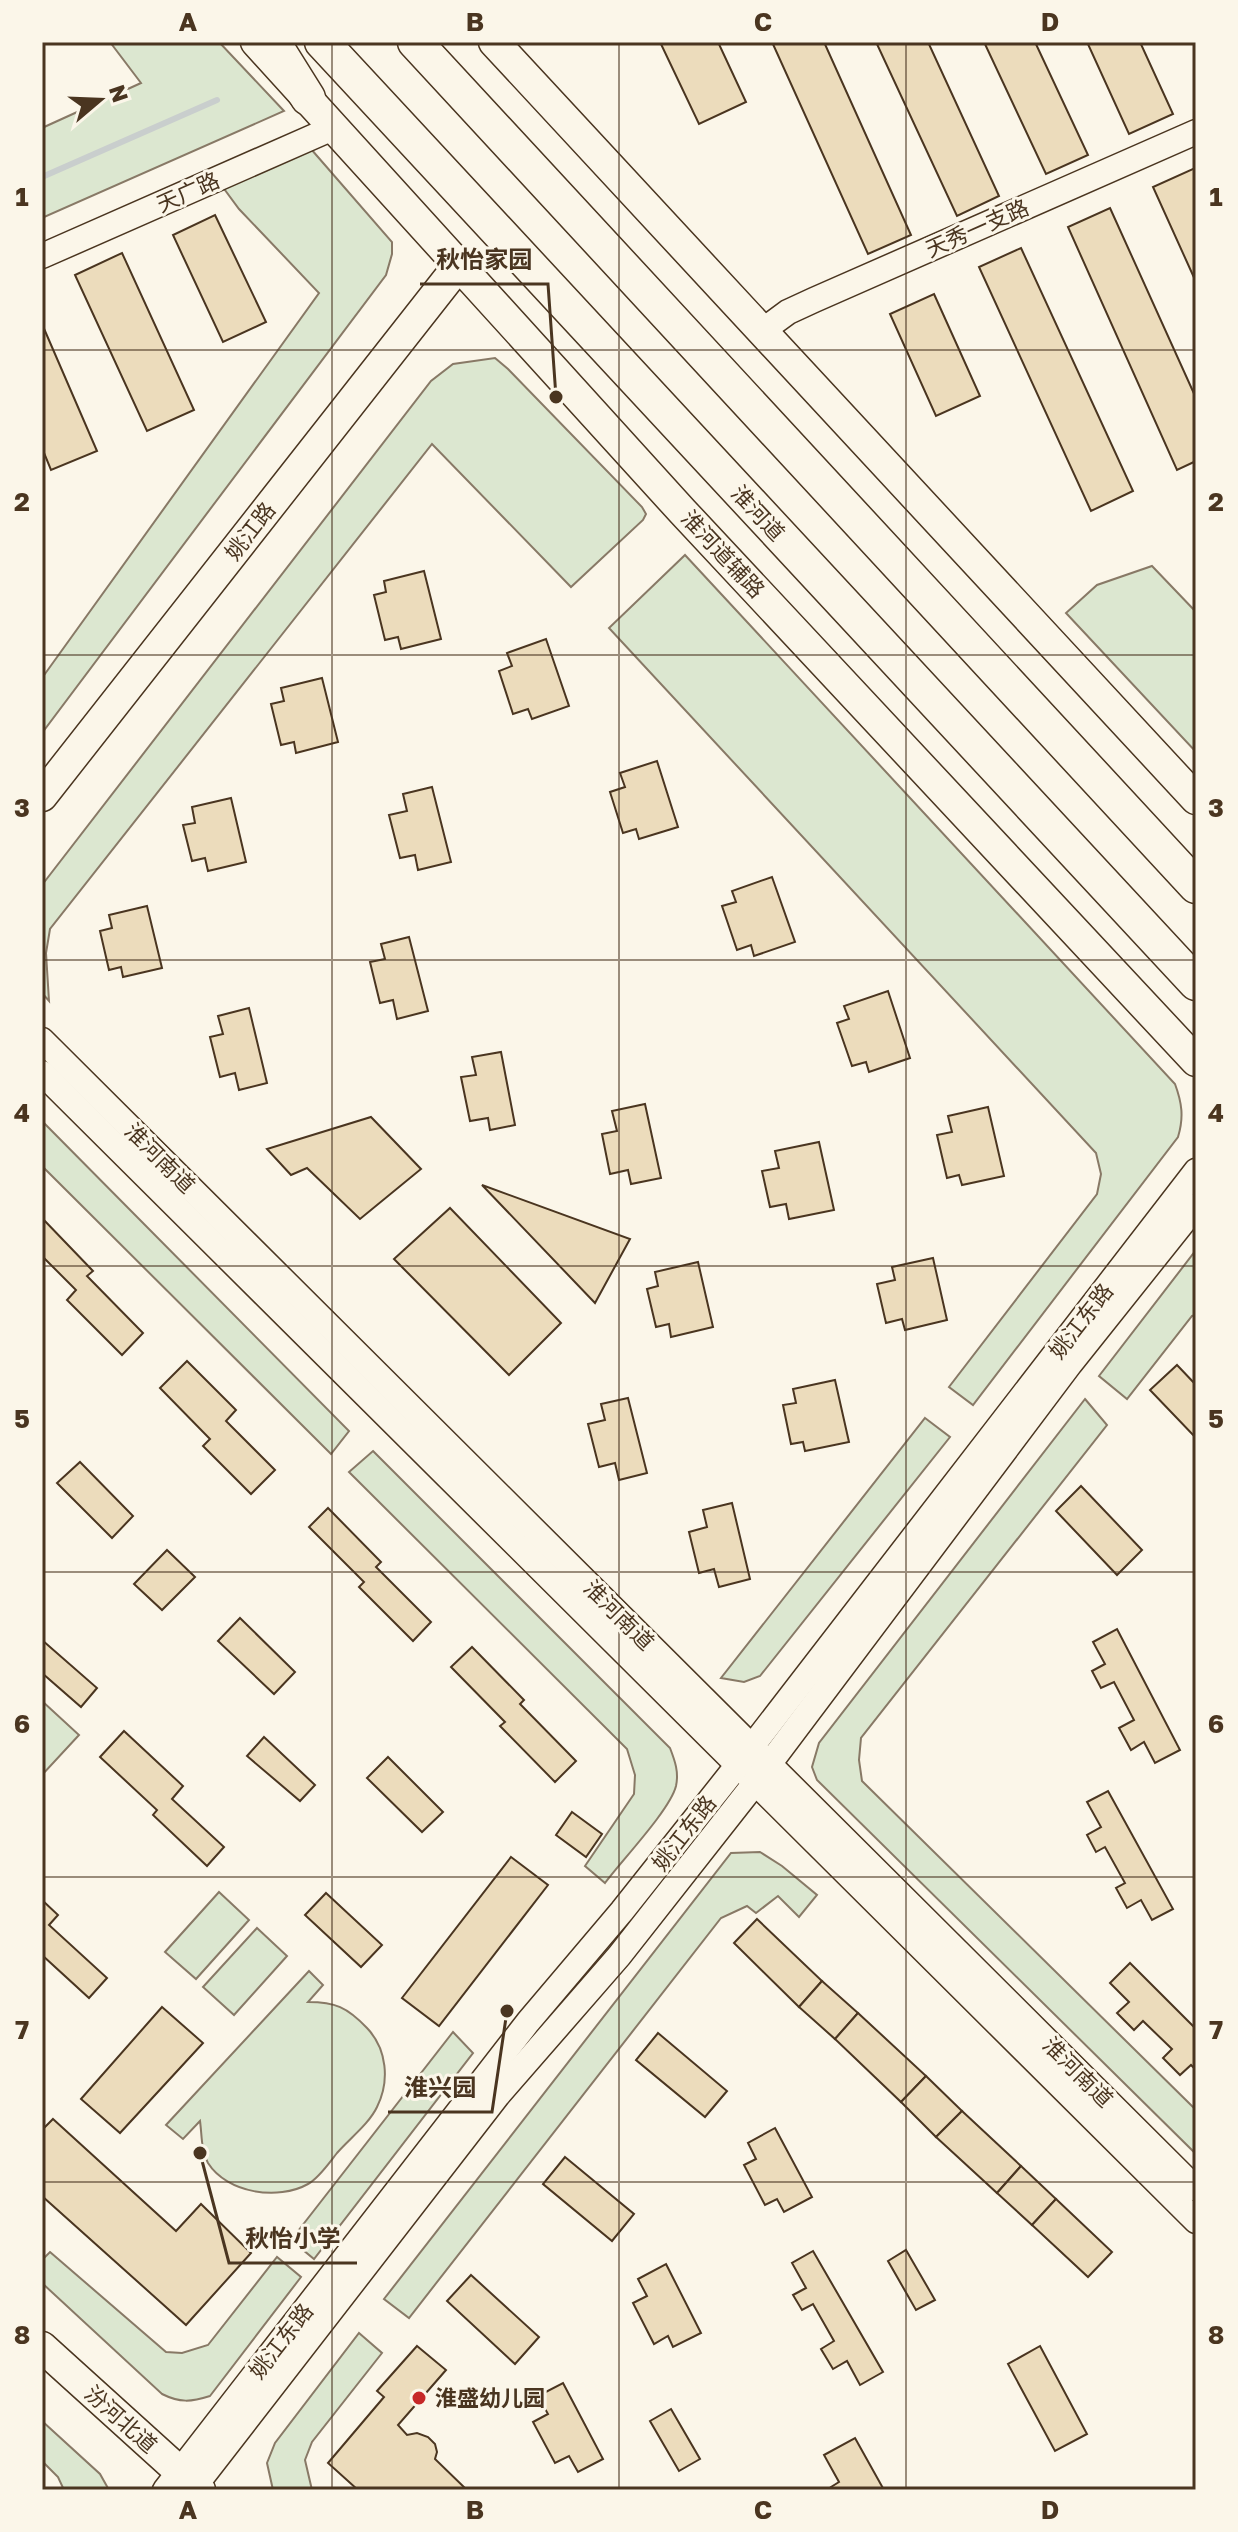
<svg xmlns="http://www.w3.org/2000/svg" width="1238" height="2532" viewBox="0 0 1238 2532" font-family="'Golos Text','Noto Sans SC',sans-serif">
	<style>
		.green { fill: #dce7d0; stroke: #887966; stroke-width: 2 }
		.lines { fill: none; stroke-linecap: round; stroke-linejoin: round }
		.stream { stroke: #c9cecd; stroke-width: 6 }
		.building { fill: #ecdcbc; stroke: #4a3520; stroke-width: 2 }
		.minor-casing { stroke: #4a3520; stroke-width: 27 }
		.major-casing { stroke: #4a3520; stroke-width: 33 }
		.highway-casing { stroke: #4a3520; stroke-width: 37 }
		.minor { stroke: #fbf6e9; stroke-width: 24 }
		.major { stroke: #fbf6e9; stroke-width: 30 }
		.highway { stroke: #fbf6e9; stroke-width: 34 }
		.grid { fill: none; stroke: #4a3520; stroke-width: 2; stroke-opacity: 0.55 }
		.poi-dot { fill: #c62828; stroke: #fbf6e9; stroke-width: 3 }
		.labels { text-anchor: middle; stroke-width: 6; stroke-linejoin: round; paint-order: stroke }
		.street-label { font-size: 22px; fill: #4a3520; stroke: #fbf6e9 }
		.poi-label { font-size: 22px; font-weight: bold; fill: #4a3520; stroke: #fbf6e9; text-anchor: start }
		.leader { fill: none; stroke: #4a3520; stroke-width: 3 }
		.callout-dot { fill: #4a3520; stroke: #fbf6e9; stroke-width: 3 }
		.callout-label { font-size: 24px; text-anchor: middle; font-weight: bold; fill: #4a3520; stroke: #fbf6e9; stroke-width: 6; stroke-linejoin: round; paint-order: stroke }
		.neatline { fill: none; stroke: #4a3520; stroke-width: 3 }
		.grid-label { font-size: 26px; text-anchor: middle; font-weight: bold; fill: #4a3520 }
	</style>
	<rect width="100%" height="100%" fill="#fbf6e9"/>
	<g class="green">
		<polygon points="110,42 219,42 284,111 42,218 42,128 141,83"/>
		<polygon points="311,149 392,242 392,254 386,275 42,733 42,678 319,293 239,209 222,186"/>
		<polygon points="495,358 508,369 642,507 646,514 643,520 571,587 432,444 50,929 46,953 49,1001 42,993 42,885 431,381 453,364"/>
		<path d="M685 555 1175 1084C1182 1103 1184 1117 1178 1137L973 1405 949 1387 1097 1194 1101 1174 1096 1153 609 628Z"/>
		<polygon points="1152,566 1196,612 1196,752 1066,613 1097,585"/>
		<polygon points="42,1121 349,1431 331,1454 42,1166"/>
		<polygon points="1196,1250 1196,1315 1192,1316 1127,1399 1099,1376"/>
		<polygon points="1085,1399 1107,1425 861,1738 859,1760 862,1781 1196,2110 1196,2154 817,1780 812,1767 819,1743"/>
		<polygon points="925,1418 950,1437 760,1676 744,1682 721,1678"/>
		<path d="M373 1451 670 1748C675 1761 679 1772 676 1786 670 1810 622 1860 605 1883L585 1866 634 1794 635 1775 627 1749 349 1472Z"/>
		<polygon points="42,1701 79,1735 42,1775"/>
		<polygon points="760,1852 782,1866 817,1895 799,1917 778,1896 756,1913 747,1906 721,1918 409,2318 384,2299 731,1853"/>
		<polygon points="219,1892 249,1920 196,1979 165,1952"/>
		<polygon points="257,1928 287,1956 234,2015 203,1987"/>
		<path d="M309 1971 323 1985 308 2002C335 2002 347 2007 367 2028 387 2049 390 2081 377 2107 369 2124 349 2139 337 2153 329 2163 319 2178 308 2184 278 2201 227 2193 208 2163 201 2151 202 2135 200 2121L183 2139 166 2125Z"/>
		<polygon points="453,2032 473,2053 314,2259 291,2240"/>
		<path d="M50 2252 166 2352 182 2353 208 2345 277 2257 301 2277 210 2396C191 2402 180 2403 162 2394L42 2283V2260Z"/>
		<polygon points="359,2333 382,2353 312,2442 305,2460 312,2490 273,2490 267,2463 275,2443"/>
		<polygon points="42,2421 100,2474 109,2490 64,2490 58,2477 42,2461"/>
	</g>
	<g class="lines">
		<polyline class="stream" points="42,177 217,100"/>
	</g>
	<g class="building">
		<polygon points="660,42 718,42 746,102 699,124"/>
		<polygon points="772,42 824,42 911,235 868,254"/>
		<polygon points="876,42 928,42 999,196 957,216"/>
		<polygon points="984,42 1035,42 1088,155 1046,174"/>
		<polygon points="1087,42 1140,42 1173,114 1129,134"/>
		<polygon points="1195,168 1196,171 1196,282 1153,187"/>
		<polygon points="1110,208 1196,398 1196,461 1177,470 1068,227"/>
		<polygon points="215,215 266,322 223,342 173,235"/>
		<polygon points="1021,248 1133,491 1091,511 979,267"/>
		<polygon points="122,253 194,410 147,431 75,275"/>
		<polygon points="934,294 980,396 936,416 890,314"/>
		<polygon points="42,324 97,451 51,470 42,448"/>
		<polygon points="424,571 441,639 401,649 398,637 385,640 374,595 386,592 384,581"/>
		<polygon points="546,639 569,706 532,719 528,709 513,714 499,671 512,666 507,653"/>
		<polygon points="322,678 338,742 296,753 294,742 281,745 271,704 284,701 281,688"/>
		<polygon points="657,761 678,827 639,839 636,829 623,833 610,792 625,787 620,773"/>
		<polygon points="432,787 451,862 418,870 415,855 400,858 389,815 407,811 403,794"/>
		<polygon points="231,798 246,862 208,871 205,858 192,861 183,825 195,823 192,807"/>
		<polygon points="772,877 795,942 754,956 751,945 737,950 722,906 736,902 732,891"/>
		<polygon points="147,906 162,968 123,977 121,967 109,970 100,931 112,928 109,915"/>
		<polygon points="409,937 428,1011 397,1019 393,1000 380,1003 370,962 385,959 381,944"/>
		<polygon points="888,991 910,1058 869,1072 866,1062 852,1066 837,1023 849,1019 844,1006"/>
		<polygon points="249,1008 267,1083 239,1090 235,1073 220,1077 210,1037 223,1034 218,1016"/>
		<polygon points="501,1052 515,1125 490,1130 488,1118 470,1121 461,1077 476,1075 472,1057"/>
		<polygon points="645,1104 661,1178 631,1184 628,1170 610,1174 602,1134 617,1131 612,1111"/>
		<polygon points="988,1107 1004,1176 962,1185 959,1175 947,1178 937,1135 952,1132 948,1116"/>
		<polygon points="371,1117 421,1169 360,1219 307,1168 291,1175 267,1149"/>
		<polygon points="819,1142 834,1210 789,1219 786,1204 770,1207 762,1171 779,1168 775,1151"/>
		<polygon points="482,1185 630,1239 595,1303"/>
		<polygon points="450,1208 561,1323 509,1375 394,1259"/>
		<polygon points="42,1218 93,1271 87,1276 143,1333 122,1355 67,1300 76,1290 42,1256"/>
		<polygon points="933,1258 947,1320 905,1330 902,1319 886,1323 877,1284 895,1280 892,1267"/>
		<polygon points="698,1262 713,1327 671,1337 669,1324 656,1327 647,1289 658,1286 655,1272"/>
		<polygon points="187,1361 236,1410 226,1421 275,1470 251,1494 203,1446 210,1439 160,1388"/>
		<polygon points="1177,1365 1196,1385 1196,1438 1150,1390"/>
		<polygon points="835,1380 849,1442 805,1451 803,1442 791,1444 783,1405 796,1403 793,1389"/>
		<polygon points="628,1398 647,1473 619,1480 615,1463 599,1467 588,1424 605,1420 601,1404"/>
		<polygon points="80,1462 133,1516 112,1538 57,1483"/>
		<polygon points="1081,1486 1142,1550 1117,1575 1056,1511"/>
		<polygon points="732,1503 750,1579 719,1587 714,1569 699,1573 689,1532 707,1527 703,1510"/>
		<polygon points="328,1508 381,1562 376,1567 431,1622 413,1641 359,1587 364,1582 309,1527"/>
		<polygon points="167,1550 195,1577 162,1610 134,1584"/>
		<polygon points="240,1618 295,1672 274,1694 218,1641"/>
		<polygon points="1117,1629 1180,1750 1155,1763 1144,1742 1131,1750 1119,1728 1134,1720 1114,1682 1101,1688 1092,1671 1105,1664 1093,1642"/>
		<polygon points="42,1640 97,1688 81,1707 42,1673"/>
		<polygon points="472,1647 524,1700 520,1704 576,1761 555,1782 500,1726 505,1722 451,1667"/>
		<polygon points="124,1731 183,1786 172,1799 224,1847 207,1866 153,1815 157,1810 100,1757"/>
		<polygon points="264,1737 315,1785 300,1801 247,1756"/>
		<polygon points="388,1757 443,1812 422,1832 367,1778"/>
		<polygon points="1108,1791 1173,1909 1152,1920 1141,1900 1127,1908 1116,1888 1125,1883 1105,1847 1096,1852 1087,1835 1101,1827 1087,1802"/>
		<polygon points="572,1812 602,1834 586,1857 556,1835"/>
		<polygon points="511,1857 548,1885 439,2026 402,1998"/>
		<polygon points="326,1893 382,1945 361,1967 305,1915"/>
		<polygon points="42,1900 58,1915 49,1925 107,1978 89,1998 42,1955"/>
		<polygon points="757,1919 822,1981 799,2007 734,1943"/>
		<polygon points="1130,1963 1196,2029 1196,2070 1191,2065 1180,2075 1163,2058 1172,2049 1143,2021 1134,2030 1117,2013 1129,2002 1110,1983"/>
		<polygon points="822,1981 858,2013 835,2039 799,2007"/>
		<polygon points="162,2007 203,2043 120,2133 81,2099"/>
		<polygon points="858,2013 926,2076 901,2102 835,2039"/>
		<polygon points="658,2033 727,2091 705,2117 636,2060"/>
		<polygon points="926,2076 962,2111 936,2137 901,2102"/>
		<polygon points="962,2111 1021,2166 997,2193 936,2137"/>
		<polygon points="53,2119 176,2231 201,2204 251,2253 186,2325 42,2196 42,2130"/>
		<polygon points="775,2128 812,2197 784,2212 777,2199 765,2205 744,2165 756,2159 748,2143"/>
		<polygon points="565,2157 634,2214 612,2241 543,2184"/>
		<polygon points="1021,2166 1056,2199 1032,2225 997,2193"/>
		<polygon points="1056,2199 1112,2252 1088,2277 1032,2225"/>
		<polygon points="906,2250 935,2300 916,2310 888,2261"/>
		<polygon points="813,2251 883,2372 860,2385 847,2361 833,2369 821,2349 834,2341 813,2304 802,2310 793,2295 806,2288 792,2263"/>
		<polygon points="666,2264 701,2333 673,2347 668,2336 654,2344 633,2303 647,2296 638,2279"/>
		<polygon points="471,2275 539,2337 515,2364 447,2301"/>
		<polygon points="417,2346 446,2370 398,2425 407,2435 417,2433 428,2437 435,2444 437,2452 435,2459 467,2490 358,2490 328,2463 384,2397 377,2391"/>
		<polygon points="1040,2346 1087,2434 1055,2451 1008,2364"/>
		<polygon points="563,2383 603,2459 578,2472 569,2456 555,2463 533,2422 548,2414 538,2396"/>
		<polygon points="671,2409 700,2459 679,2471 650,2421"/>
		<polygon points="855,2438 884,2490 833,2490 831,2487 839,2482 824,2455"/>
	</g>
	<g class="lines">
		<g class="minor-casing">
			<g id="minor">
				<polyline points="42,256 333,128"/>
				<polyline points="762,331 788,312 814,300 1196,132"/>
				<polyline points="42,1040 1196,2189"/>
				<polyline points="42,1073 1196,2221"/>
				<polyline points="165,2490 528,2022 622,1911 737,1766 1196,1171"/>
				<polyline points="192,2490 498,2095 619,1956 755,1783 1070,1364 1196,1206"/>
			</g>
		</g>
		<g class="major-casing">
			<g id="major">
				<polyline points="256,42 683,512 1196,1061"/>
				<polyline points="494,42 1196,799"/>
				<polyline points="42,796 459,265"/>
				<polyline points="42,2347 200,2490"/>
			</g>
		</g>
		<g class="highway-casing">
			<g id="highway">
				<polyline points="273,42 308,98"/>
				<polyline points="322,42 1196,983"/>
				<polyline points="415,42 1196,886"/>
			</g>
		</g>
		<use href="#minor" class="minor"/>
		<use href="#major" class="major"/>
		<use href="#highway" class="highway"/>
	</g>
	<path class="grid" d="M332 42V2490M619 42V2490M906 42V2490M42 350H1196M42 655H1196M42 960H1196M42 1266H1196M42 1572H1196M42 1877H1196M42 2182H1196"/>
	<circle class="poi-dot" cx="419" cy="2398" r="8"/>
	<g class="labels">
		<g class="street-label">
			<text transform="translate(188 192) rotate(-24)" y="8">天广路</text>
			<text transform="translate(977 228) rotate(-24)" y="8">天秀一支路</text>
			<text transform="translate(758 513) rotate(47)" y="8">淮河道</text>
			<text transform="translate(250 531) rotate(-52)" y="8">姚江路</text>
			<text transform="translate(723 554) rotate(47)" y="8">淮河道辅路</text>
			<text transform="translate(160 1158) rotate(45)" y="8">淮河南道</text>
			<text transform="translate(1081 1321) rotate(-52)" y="8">姚江东路</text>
			<text transform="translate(619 1615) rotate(45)" y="8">淮河南道</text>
			<text transform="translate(684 1833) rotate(-52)" y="8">姚江东路</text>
			<text transform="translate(1078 2072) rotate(45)" y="8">淮河南道</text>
			<text transform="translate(281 2341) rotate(-52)" y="8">姚江东路</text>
			<text transform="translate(121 2419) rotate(42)" y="8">汾河北道</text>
		</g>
		<g class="poi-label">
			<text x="435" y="2406">淮盛幼儿园</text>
		</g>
	</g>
	<path class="leader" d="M556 397L548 284H420M507 2011L492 2112H388M200 2153L229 2263H357"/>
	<g class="callout-dot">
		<circle cx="556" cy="397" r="8"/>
		<circle cx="507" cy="2011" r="8"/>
		<circle cx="200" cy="2153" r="8"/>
	</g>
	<g class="callout-label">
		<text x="484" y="268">秋怡家园</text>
		<text x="440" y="2096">淮兴园</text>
		<text x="293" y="2247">秋怡小学</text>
	</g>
	<rect width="1238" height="2532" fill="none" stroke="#fbf6e9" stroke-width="88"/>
	<g transform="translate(100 100) rotate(71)" stroke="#fbf6e9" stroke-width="6" paint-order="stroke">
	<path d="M0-6L14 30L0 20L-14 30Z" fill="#4a3520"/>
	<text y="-12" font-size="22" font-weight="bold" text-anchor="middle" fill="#4a3520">N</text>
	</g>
	<rect x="44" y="44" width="1150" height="2444" class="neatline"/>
	<g class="grid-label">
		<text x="188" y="31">A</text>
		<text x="475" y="31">B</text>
		<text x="763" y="31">C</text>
		<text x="1050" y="31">D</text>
		<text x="22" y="206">1</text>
		<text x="1216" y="206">1</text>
		<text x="22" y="511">2</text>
		<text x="1216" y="511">2</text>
		<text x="22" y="817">3</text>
		<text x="1216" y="817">3</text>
		<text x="22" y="1122">4</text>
		<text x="1216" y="1122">4</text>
		<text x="22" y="1428">5</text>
		<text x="1216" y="1428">5</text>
		<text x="22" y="1733">6</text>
		<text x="1216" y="1733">6</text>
		<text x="22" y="2039">7</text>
		<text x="1216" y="2039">7</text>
		<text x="22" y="2344">8</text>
		<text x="1216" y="2344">8</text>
		<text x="188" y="2519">A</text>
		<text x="475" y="2519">B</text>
		<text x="763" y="2519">C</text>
		<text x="1050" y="2519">D</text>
	</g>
</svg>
